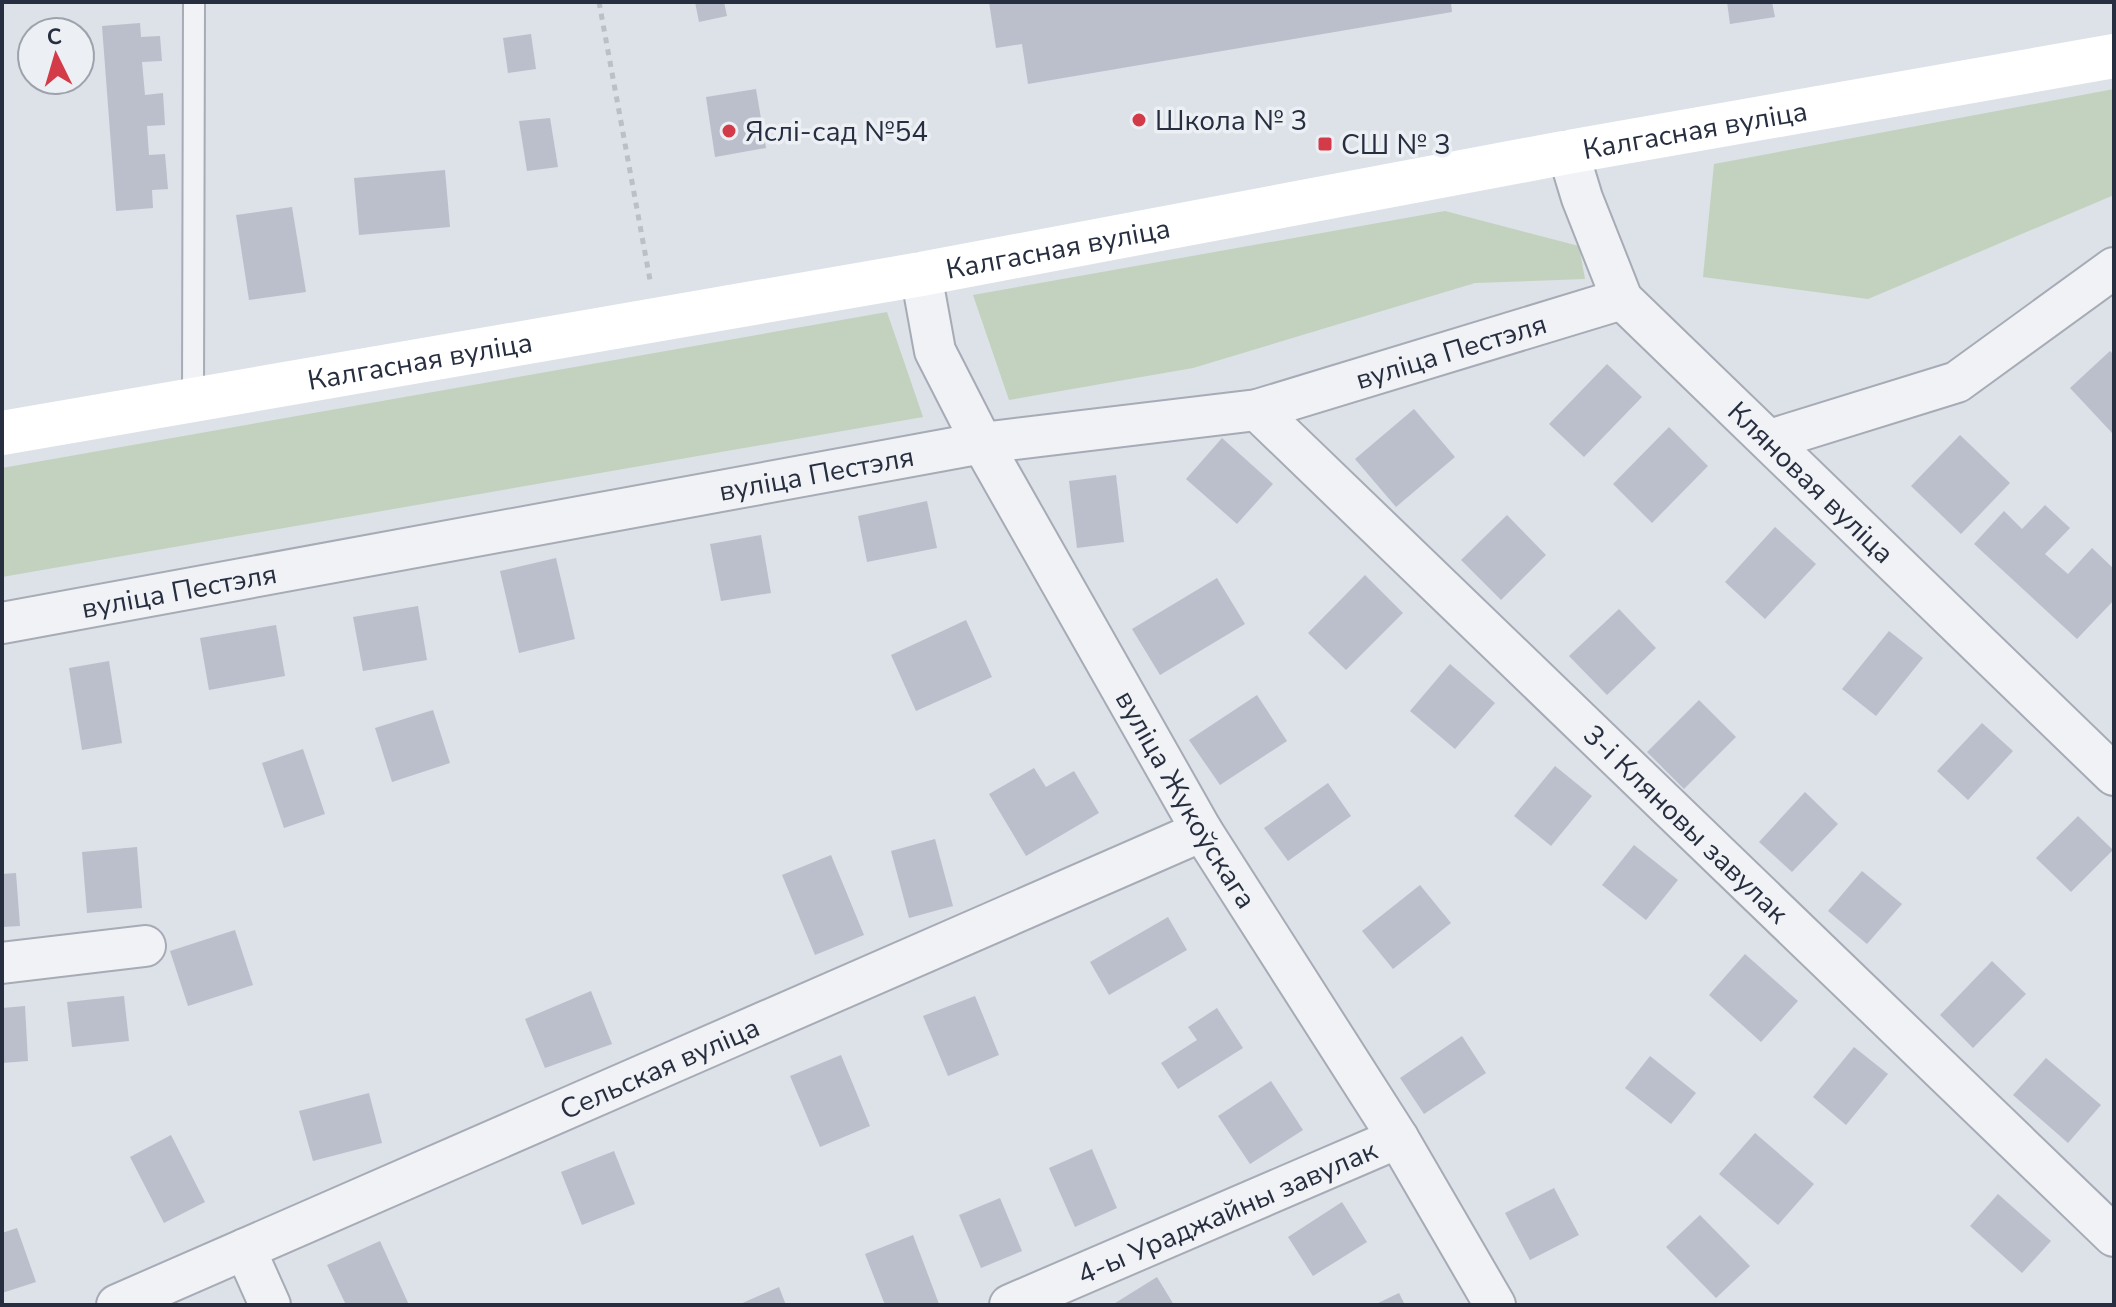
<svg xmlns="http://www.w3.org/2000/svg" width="2116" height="1307" viewBox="0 0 2116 1307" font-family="'Nunito Sans',sans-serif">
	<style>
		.green { fill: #c2d2be }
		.building { fill: #babfcb }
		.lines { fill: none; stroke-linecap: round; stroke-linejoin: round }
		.lane-casing { stroke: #a6abb5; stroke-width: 24 }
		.street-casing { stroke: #a6abb5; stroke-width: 44 }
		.path { stroke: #bbbfc6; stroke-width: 5; stroke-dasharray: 6 6; stroke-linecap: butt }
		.lane { stroke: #f0f2f6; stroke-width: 20 }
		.street { stroke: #f0f2f6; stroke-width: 40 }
		.secondary { stroke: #fff; stroke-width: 44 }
		.poi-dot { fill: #d43b49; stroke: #ecf0f5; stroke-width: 3 }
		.labels { text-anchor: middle; stroke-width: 7; stroke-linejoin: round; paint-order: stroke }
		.poi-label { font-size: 28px; fill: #262e3f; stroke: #ecf0f5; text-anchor: start }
		.street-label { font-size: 28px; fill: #262e3f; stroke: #ecf0f5 }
	</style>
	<rect width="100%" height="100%" fill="#dde1e8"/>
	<g class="green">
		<polygon points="2114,89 2114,195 1868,299 1703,277 1714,164"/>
		<polygon points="1445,211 1579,246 1585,279 1475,283 1193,368 1009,400 973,295"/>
		<polygon points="887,312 923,417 2,577 2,468"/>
	</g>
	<g class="building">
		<polygon points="695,2 724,2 727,16 699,22"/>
		<polygon points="989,2 1451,2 1452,12 1028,84 1022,44 996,48"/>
		<polygon points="1727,2 1772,2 1775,17 1730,24"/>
		<polygon points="140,23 141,37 160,36 162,61 142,62 145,95 163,93 165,125 147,126 149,155 165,154 168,189 152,190 153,208 116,211 102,26"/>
		<polygon points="531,34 536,69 508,73 503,38"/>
		<polygon points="756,89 766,148 715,157 706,97"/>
		<polygon points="550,118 558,167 527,171 519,121"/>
		<polygon points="445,170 450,227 359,235 354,178"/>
		<polygon points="292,207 306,292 249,300 236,215"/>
		<polygon points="2110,351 2114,355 2114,435 2070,388"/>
		<polygon points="1607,364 1642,397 1584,457 1549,424"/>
		<polygon points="1414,409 1455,457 1396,507 1355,459"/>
		<polygon points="1669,427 1708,466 1652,523 1613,484"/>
		<polygon points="1960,435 2010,483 1961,534 1911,486"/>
		<polygon points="1222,438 1273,484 1237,524 1186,479"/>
		<polygon points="1116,475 1124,542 1077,548 1069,481"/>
		<polygon points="927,501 937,548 867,562 858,516"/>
		<polygon points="2045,505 2070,528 2045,554 2068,574 2092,548 2114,569 2114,600 2077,639 1974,544 2004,511 2022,529"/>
		<polygon points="1507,515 1546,555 1501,600 1461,560"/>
		<polygon points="1775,527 1816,564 1765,619 1725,582"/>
		<polygon points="761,535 771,593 721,601 710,544"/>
		<polygon points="556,558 575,639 519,653 500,571"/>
		<polygon points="1365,575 1403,613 1346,670 1308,633"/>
		<polygon points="1217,578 1245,624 1160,675 1132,629"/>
		<polygon points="418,606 427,660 363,671 353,617"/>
		<polygon points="1619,609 1656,648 1607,695 1569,656"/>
		<polygon points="966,620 992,677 916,711 891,655"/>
		<polygon points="276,625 285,676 209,690 200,638"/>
		<polygon points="1889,631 1923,658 1876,716 1842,689"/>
		<polygon points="109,661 122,743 82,750 69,668"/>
		<polygon points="1450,664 1495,703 1455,749 1410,711"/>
		<polygon points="1257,695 1287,741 1220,785 1189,740"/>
		<polygon points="1699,700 1736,737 1684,789 1647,752"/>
		<polygon points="433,710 450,763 392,782 375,728"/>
		<polygon points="1982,723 2013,751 1968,800 1937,771"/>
		<polygon points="303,749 325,814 284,828 262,763"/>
		<polygon points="1555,766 1592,796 1551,846 1514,816"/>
		<polygon points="1034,768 1046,787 1074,771 1099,813 1026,856 989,794"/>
		<polygon points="1328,783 1351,816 1288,861 1264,828"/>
		<polygon points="1805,792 1838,824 1792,872 1759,842"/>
		<polygon points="2078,816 2113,850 2071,892 2036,858"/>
		<polygon points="935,839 953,906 909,918 891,851"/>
		<polygon points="1634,845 1678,880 1646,920 1602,885"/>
		<polygon points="137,847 142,908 87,913 82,852"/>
		<polygon points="831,855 864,935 815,955 782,875"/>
		<polygon points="1862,871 1902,904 1867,944 1828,911"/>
		<polygon points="16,873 20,926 2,927 2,874"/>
		<polygon points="1420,885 1451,923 1393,969 1362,931"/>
		<polygon points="1168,917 1187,950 1109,995 1090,962"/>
		<polygon points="235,930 253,985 188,1006 170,951"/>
		<polygon points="1745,954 1798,1001 1761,1042 1709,995"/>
		<polygon points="1992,961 2026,994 1973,1048 1940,1015"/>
		<polygon points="591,991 612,1044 545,1068 525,1019"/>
		<polygon points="124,996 129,1041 72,1047 67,1002"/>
		<polygon points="975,996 999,1055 948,1076 923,1016"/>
		<polygon points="25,1006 28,1061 2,1063 2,1008"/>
		<polygon points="1217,1008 1243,1048 1178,1089 1161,1063 1197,1040 1188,1027"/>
		<polygon points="1462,1036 1486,1073 1424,1114 1400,1078"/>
		<polygon points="1854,1047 1888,1074 1846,1125 1813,1097"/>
		<polygon points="841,1055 870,1126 820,1147 790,1076"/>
		<polygon points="1650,1056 1696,1093 1671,1124 1625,1088"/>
		<polygon points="2046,1058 2101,1105 2068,1143 2013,1095"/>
		<polygon points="1271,1081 1303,1130 1250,1164 1218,1116"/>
		<polygon points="369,1093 382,1143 313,1161 299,1111"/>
		<polygon points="1755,1133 1814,1184 1778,1225 1719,1174"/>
		<polygon points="171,1135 205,1202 164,1223 130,1157"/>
		<polygon points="1092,1149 1117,1208 1075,1227 1049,1168"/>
		<polygon points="614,1151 635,1204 582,1225 561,1172"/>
		<polygon points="1554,1188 1579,1235 1530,1260 1505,1213"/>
		<polygon points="1998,1194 2051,1241 2022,1273 1970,1226"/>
		<polygon points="1000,1198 1022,1251 981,1268 959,1215"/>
		<polygon points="1342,1202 1367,1242 1313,1276 1288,1237"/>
		<polygon points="1700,1215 1750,1266 1716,1298 1666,1247"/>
		<polygon points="17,1228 36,1282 2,1293 2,1233"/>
		<polygon points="913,1235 939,1304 885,1305 865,1254"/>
		<polygon points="380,1241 409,1305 346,1305 327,1265"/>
		<polygon points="1157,1277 1174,1305 1112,1305"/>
		<polygon points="779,1287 786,1305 738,1305"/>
		<polygon points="1399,1293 1405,1305 1374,1305"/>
	</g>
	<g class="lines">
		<g class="lane-casing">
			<polyline id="lane" points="193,400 194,2"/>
		</g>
		<g class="street-casing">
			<g id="street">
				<path id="s1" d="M1568 152 1582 198 1622 299 2114 775"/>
				<path id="s2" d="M921 274 935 351 982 443 1202 831 1398 1138 1495 1305"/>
				<path id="s3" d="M1257 410 2114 1236"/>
				<polyline points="1770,440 1957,382 2114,268"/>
				<path id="s4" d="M2 623 982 443 1257 410 1622 299"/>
				<polyline points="2,963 145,946"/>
				<polyline points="245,1249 270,1305"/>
				<path id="s5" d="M117 1305 1202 831"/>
				<path id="s6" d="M1010 1305 1398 1138"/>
			</g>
		</g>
		<polyline class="path" points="599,2 650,280"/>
		<use href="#lane" class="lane"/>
		<use href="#street" class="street"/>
		<path class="secondary" id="s7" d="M2 433 921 274 1568 152 2114 56"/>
	</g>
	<g class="poi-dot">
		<circle cx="1139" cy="120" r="8"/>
		<circle cx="729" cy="131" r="8"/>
		<rect x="1317" y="136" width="16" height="16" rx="4"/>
	</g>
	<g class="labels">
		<g class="poi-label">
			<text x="1155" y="130">Школа № 3</text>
			<text x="745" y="141">Яслі-сад №54</text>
			<text x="1341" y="154">СШ № 3</text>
		</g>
		<g class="street-label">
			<text dy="10" stroke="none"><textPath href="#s7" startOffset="1720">Калгасная вуліца</textPath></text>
			<text dy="10" stroke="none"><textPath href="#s7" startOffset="1072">Калгасная вуліца</textPath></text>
			<text dy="10" stroke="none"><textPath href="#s4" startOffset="1476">вуліца Пестэля</textPath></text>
			<text dy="10" stroke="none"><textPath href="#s7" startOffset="424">Калгасная вуліца</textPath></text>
			<text dy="10" stroke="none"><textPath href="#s4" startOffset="828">вуліца Пестэля</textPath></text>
			<text dy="10" stroke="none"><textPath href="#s1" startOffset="420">Кляновая вуліца</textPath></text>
			<text dy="10" stroke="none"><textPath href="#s4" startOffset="180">вуліца Пестэля</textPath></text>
			<text dy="10" stroke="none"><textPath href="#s2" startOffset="592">вуліца Жукоўскага</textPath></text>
			<text dy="10" stroke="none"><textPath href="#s3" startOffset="596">3-і Кляновы завулак</textPath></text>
			<text dy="10" stroke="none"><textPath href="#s5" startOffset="592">Сельская вуліца</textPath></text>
			<text dy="10" stroke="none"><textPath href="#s6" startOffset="236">4-ы Ураджайны завулак</textPath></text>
		</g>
	</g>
	<rect width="2116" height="1307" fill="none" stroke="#262e3f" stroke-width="8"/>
	<g transform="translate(56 56) rotate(355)"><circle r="38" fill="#ecf0f5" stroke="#9da2ac" stroke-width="2"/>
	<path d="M0-6L14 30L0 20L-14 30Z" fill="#d43b49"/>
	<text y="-12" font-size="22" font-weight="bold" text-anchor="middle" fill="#262e3f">С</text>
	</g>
</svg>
